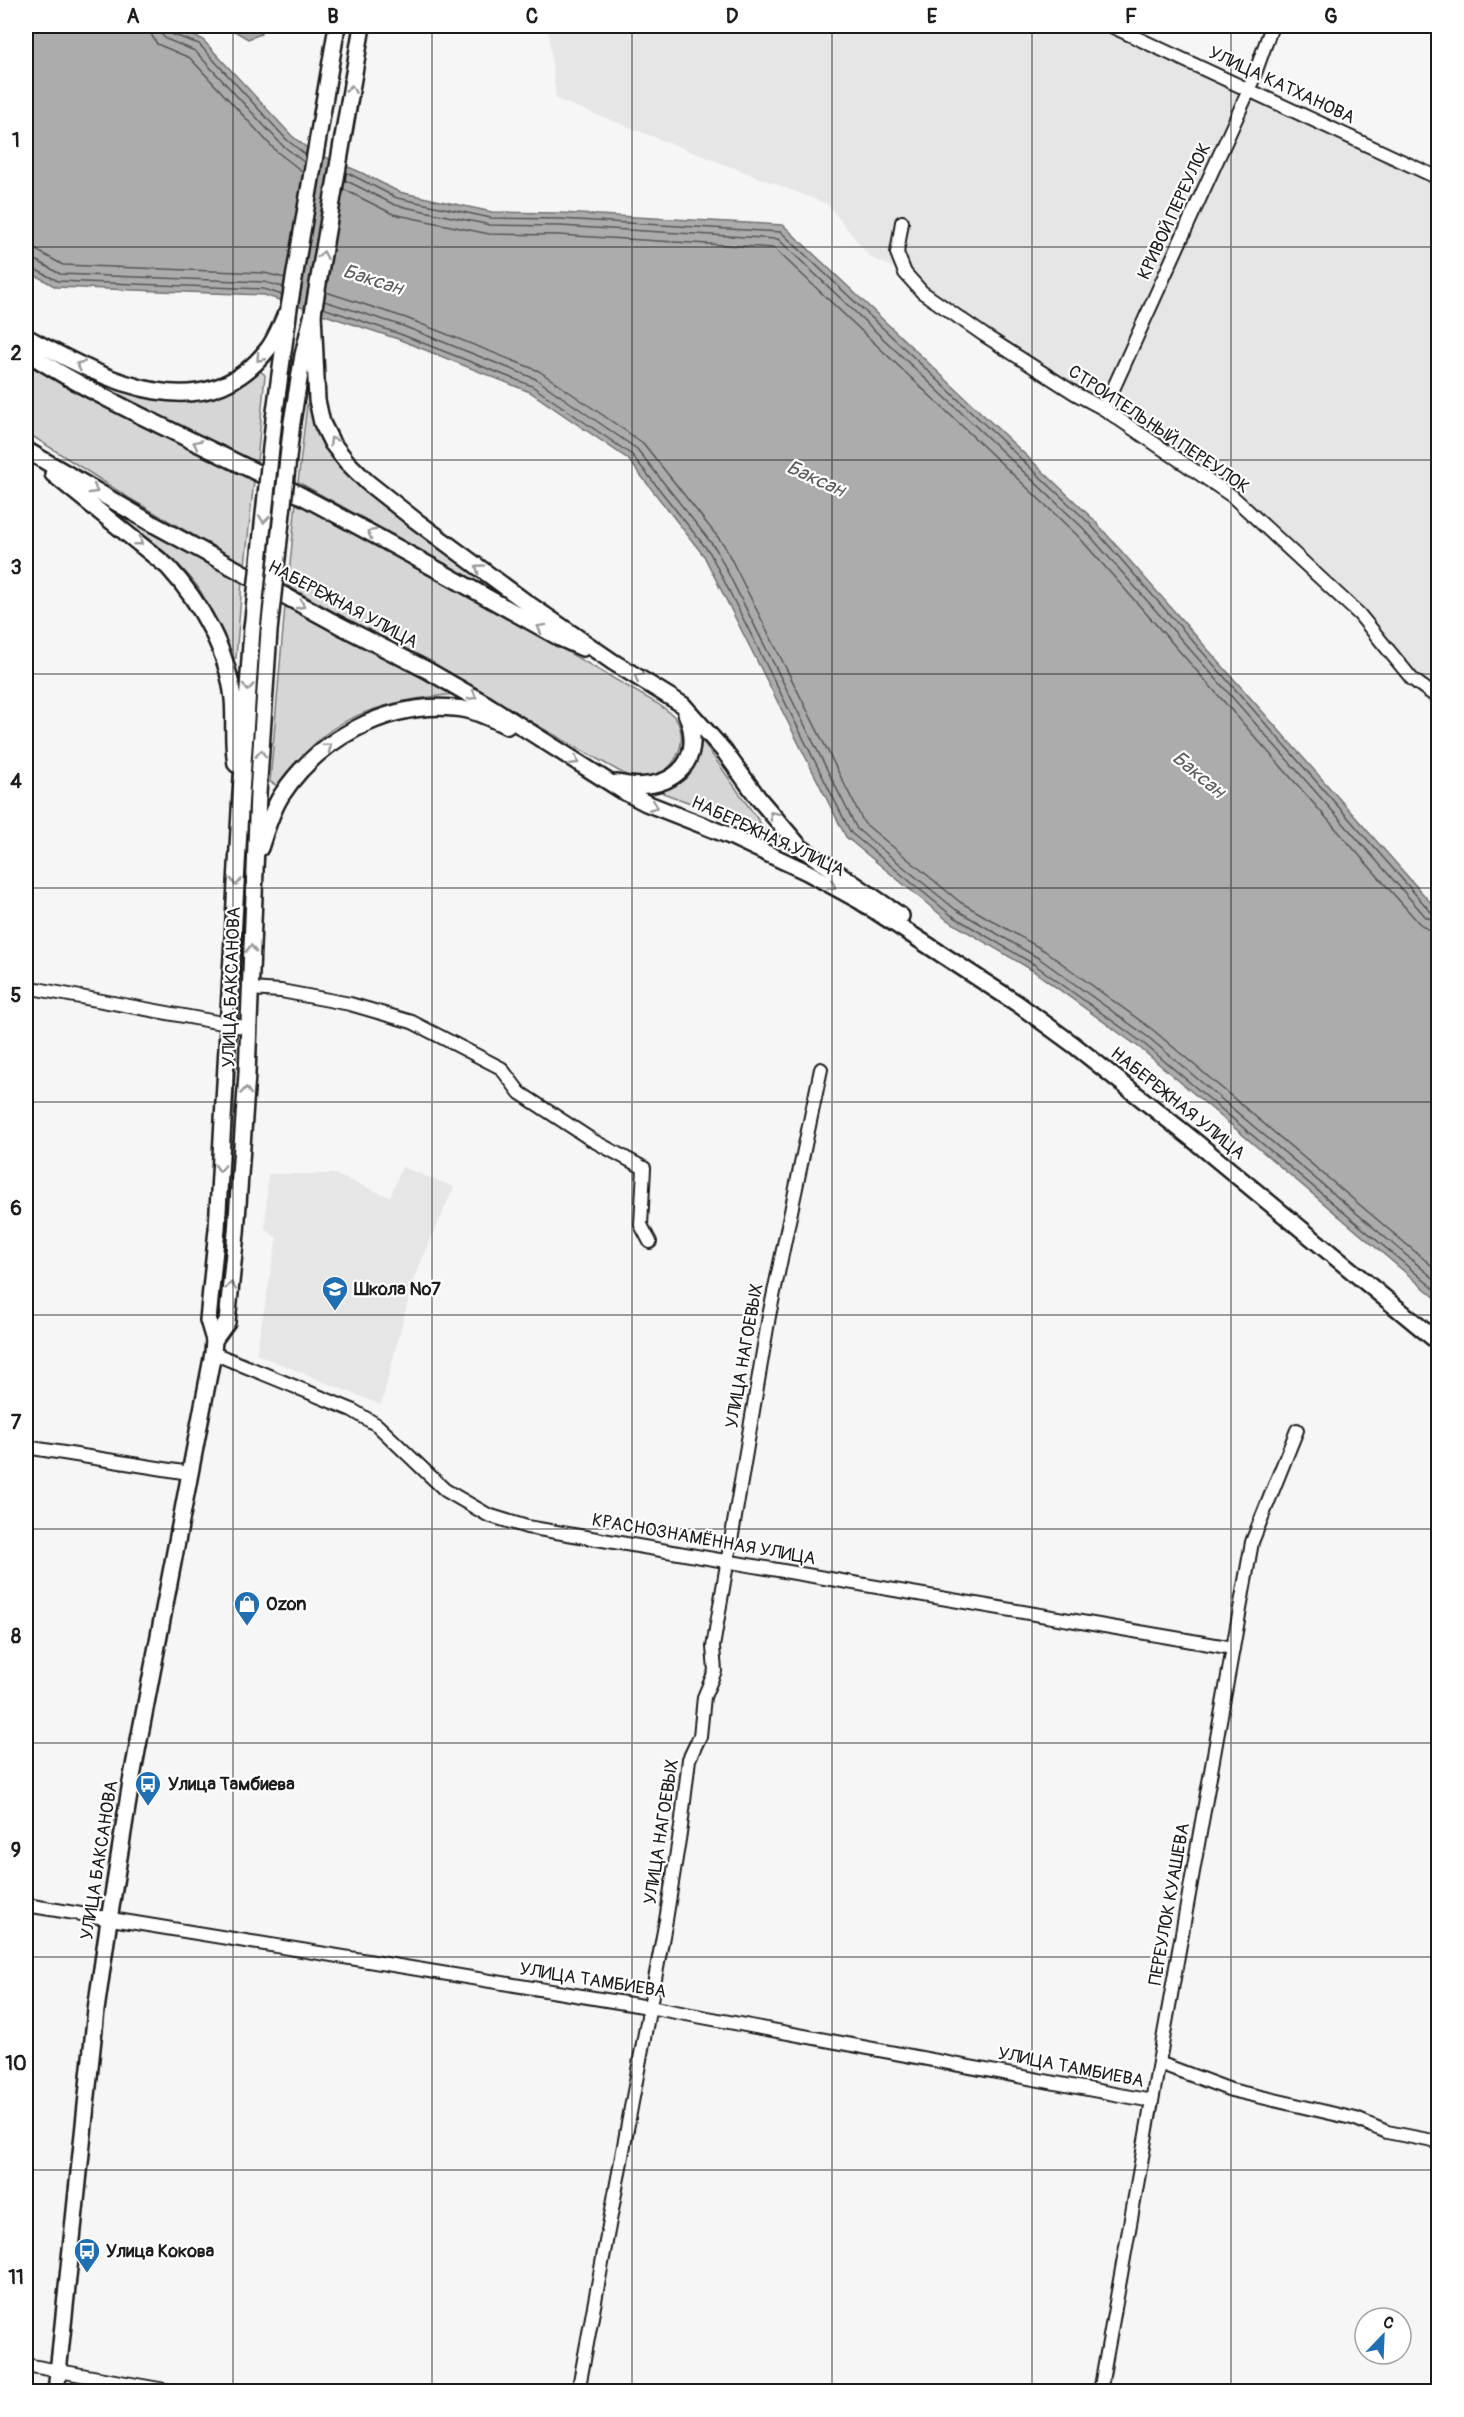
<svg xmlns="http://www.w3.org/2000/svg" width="1464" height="2417" viewBox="0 0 1464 2417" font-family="Pangolin,sans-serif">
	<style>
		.built { fill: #e6e6e6 }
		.green { fill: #d6d6d6; stroke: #797979; stroke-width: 1.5 }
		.water { fill: #acacac; stroke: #727272; stroke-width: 1.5 }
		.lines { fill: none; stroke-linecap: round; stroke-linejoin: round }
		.shore { stroke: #565656; stroke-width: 1.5 }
		.minor-casing { stroke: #1c1c1c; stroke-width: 16 }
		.major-casing { stroke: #1c1c1c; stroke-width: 20 }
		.minor { stroke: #fff; stroke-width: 12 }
		.major { stroke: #fff; stroke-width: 15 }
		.major-bridge-casing { stroke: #1c1c1c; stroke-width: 20; stroke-linecap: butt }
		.major-bridge { stroke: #fff; stroke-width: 15 }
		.oneway { stroke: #999 }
		.grid { fill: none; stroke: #1c1c1c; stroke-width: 1.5; stroke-opacity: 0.55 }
		.labels { text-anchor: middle; stroke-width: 4.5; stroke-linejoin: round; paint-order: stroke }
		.street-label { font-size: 18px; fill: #1c1c1c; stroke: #fff }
		.poi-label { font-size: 18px; font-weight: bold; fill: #1c1c1c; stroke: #fff; text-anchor: start }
		.water-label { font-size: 20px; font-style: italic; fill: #5d5d5d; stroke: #fff }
		.neatline { fill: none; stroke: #1c1c1c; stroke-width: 2 }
		.grid-label { font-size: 20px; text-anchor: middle; font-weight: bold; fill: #1c1c1c }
	</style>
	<rect width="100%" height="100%" fill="#f6f6f6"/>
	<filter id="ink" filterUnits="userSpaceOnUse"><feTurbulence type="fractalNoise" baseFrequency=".0167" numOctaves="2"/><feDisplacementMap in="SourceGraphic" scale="12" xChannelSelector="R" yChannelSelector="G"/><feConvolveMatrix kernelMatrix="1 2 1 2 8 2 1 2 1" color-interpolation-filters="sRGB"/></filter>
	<g filter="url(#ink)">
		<g class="built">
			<polygon points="548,26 1111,26 1438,178 1438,698 1359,614 1232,496 1076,394 905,273 870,257 827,204 556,99"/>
			<polygon points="402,1167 454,1187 414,1278 381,1405 256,1354 277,1238 265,1229 268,1174 334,1174 390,1197"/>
		</g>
		<g class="green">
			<polygon points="26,363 73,391 254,480 245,565 129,498 26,432"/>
			<path d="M60 363C101 381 150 409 196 398 214 394 241 377 258 369L265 375 257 462 140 407 59 365Z"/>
			<polygon points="312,403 327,446 525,608 298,482 307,404"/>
			<path d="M296 502 514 621 658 704C663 708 672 713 676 719 693 746 667 785 635 778 629 777 623 773 617 770L288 586Z"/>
			<path d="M100 504 242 582 236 658H230C221 634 212 608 197 586 172 552 134 529 100 504Z"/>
			<path d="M285 606 455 694C411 698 356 707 321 738 305 752 292 769 278 786L270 782Z"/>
			<path d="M700 741 704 743 768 834 766 835 718 813 663 793 664 790C689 777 692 766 700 741Z"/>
		</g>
		<g class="water">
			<polygon points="26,26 166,26 202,39 292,136 311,151 360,172 399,192 492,212 560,213 783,225 1093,519 1438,911 1438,1300 1140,1048 1032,970 947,920 846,837 704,556 628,459 530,392 398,339 264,295 56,287 26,270"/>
			<polygon points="226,26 260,26 261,34 248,39"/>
		</g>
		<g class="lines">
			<g class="shore">
				<polyline points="150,26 152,36 157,44 190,58 276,151 303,172"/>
				<polyline points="159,26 161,34 166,39 195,51 282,145 305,163"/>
				<polyline points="167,26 171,34 199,44 287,140 306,155"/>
				<polyline points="346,172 397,198 491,218 560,219 781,232 1089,523 1431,912 1438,915"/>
				<polyline points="345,180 395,205 490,225 560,226 778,239 1083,528 1426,917 1438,922"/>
				<polyline points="343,189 393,214 489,234 559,235 774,248 1077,535 1419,923 1427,929 1438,931"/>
				<polyline points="26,249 36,250 63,265 264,273 285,278"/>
				<polyline points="26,258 34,259 60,274 264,282 283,287"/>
				<polyline points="26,265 58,281 264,289 282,295"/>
				<polyline points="326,292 406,318 539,371 643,443 724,545 864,823 960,902 1045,951 1153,1030 1438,1271"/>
				<polyline points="324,301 403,326 536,379 637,449 716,549 857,829 955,909 1040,959 1148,1037 1438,1282"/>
				<polyline points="323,308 400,334 532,386 632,455 710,553 851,833 951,915 1035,965 1143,1043 1438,1292"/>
			</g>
			<g class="minor-casing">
				<g id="minor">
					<polyline points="1111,26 1438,178"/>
					<polyline points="902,222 897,253 905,273 922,292 984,335 1076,394 1104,409 1232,496 1359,614 1412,679 1438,698"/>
					<polyline points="1104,409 1249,90 1272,26"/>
					<polyline points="26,987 249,1028"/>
					<polyline points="250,989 281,991 350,1004 412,1022 501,1068 520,1093 592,1140 644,1168 641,1225 650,1242"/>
					<polyline points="213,1353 352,1410 377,1425 445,1490 488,1515 527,1527 1233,1648"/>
					<polyline points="26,1447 189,1473"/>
					<polyline points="26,1905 649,2007 1152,2101"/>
					<polyline points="1159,2063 1231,2090 1356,2119 1387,2132 1438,2142"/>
					<polyline points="26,2365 176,2392"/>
					<polyline points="578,2392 666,1920 681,1827 689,1759 700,1736 704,1697 715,1671 713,1647 769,1316 821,1069"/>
					<polyline points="1100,2392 1252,1542 1297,1430"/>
				</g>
			</g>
			<g class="major-casing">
				<g id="major">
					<polyline points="313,313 317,400 322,423 332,443 347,462 367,482 415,520 527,603 613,662 683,705 724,751 759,799 800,847 901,916"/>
					<path d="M26 337C100 376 201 435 268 349 275 340 280 327 285 316"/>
					<path d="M26 352C99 399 178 433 256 472 359 525 459 582 560 638L583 648"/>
					<polyline points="274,419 289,308 337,26"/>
					<polyline points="292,422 303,355 313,313 362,26"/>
					<polyline points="26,450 153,524 333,622 427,670 486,704 623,791 646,803 730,836 807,872 860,901 1018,1004 1074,1045 1191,1138 1438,1342"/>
					<path d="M53 474 168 567C200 602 228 651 233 699 235 721 232 742 236 764"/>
					<path d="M617 783C667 795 708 765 686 713"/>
					<path d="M260 848C266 830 271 812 281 796 317 740 386 702 454 708 473 709 490 718 507 726"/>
					<polyline points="214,1340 227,1322 236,1233 247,1074 258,794 269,631"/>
					<polyline points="56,2392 96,2010 109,1920 131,1782 213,1353 214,1340 208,1320 217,1229 241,793 252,629"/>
				</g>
			</g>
			<use href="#minor" class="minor"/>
			<use href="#major" class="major"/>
			<g class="major-bridge-casing">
				<g id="major-bridge">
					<polyline points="252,629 274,419"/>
					<polyline points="269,631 292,422"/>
				</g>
			</g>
			<use href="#major-bridge" class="major-bridge"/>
		</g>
		<defs><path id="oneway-chevron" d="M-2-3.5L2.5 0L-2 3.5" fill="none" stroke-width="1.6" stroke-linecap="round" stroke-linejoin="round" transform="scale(1.5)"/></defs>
		<g class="oneway">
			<use href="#oneway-chevron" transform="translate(351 89) rotate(-80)"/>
			<use href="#oneway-chevron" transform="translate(323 255) rotate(-80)"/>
			<use href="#oneway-chevron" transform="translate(260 358) rotate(132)"/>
			<use href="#oneway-chevron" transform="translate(80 365) rotate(-155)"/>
			<use href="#oneway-chevron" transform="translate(333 441) rotate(-121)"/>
			<use href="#oneway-chevron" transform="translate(197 444) rotate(-155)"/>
			<use href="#oneway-chevron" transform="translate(94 490) rotate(30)"/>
			<use href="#oneway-chevron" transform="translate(264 519) rotate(96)"/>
			<use href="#oneway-chevron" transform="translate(371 533) rotate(-151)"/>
			<use href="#oneway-chevron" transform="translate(139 542) rotate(38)"/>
			<use href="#oneway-chevron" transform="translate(479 568) rotate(-144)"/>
			<use href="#oneway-chevron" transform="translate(301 605) rotate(28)"/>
			<use href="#oneway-chevron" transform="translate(541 628) rotate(-151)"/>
			<use href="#oneway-chevron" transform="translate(638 677) rotate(-149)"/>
			<use href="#oneway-chevron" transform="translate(248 687) rotate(94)"/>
			<use href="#oneway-chevron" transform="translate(473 696) rotate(30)"/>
			<use href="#oneway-chevron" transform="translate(328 747) rotate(-38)"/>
			<use href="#oneway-chevron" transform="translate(261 754) rotate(-86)"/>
			<use href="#oneway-chevron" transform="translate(575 761) rotate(32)"/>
			<use href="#oneway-chevron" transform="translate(654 806) rotate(22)"/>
			<use href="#oneway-chevron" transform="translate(773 815) rotate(-131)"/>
			<use href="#oneway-chevron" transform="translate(236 882) rotate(93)"/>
			<use href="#oneway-chevron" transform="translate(832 886) rotate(29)"/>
			<use href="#oneway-chevron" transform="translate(251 949) rotate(-88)"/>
			<use href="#oneway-chevron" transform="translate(246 1091) rotate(-86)"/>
			<use href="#oneway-chevron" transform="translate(220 1168) rotate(93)"/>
			<use href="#oneway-chevron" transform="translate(231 1286) rotate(-84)"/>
		</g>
	</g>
	<path class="grid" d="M233 26V2392M432 26V2392M632 26V2392M832 26V2392M1032 26V2392M1231 26V2392M26 247H1438M26 460H1438M26 674H1438M26 888H1438M26 1102H1438M26 1315H1438M26 1529H1438M26 1743H1438M26 1957H1438M26 2170H1438"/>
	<defs>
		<g id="school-pin" transform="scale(1.35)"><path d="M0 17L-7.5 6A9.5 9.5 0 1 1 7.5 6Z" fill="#1f6fb2" stroke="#fff"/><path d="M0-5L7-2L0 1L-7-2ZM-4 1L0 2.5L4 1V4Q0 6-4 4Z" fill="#fff"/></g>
		<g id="shop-pin" transform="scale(1.35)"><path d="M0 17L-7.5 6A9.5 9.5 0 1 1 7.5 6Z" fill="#1f6fb2" stroke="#fff"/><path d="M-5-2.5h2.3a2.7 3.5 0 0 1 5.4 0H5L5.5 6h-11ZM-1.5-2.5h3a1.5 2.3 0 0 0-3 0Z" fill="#fff"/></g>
		<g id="bus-pin" transform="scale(1.35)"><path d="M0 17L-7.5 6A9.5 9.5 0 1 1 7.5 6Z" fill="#1f6fb2" stroke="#fff"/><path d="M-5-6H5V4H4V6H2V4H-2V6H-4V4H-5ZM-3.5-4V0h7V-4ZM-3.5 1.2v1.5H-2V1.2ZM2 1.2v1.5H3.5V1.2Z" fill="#fff"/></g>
	</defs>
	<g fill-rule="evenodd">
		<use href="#school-pin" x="335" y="1289"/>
		<use href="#shop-pin" x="247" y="1604"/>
		<use href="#bus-pin" x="148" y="1784"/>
		<use href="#bus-pin" x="87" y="2251"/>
	</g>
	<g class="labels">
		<g class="street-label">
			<text transform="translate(1282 85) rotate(25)" y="6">УЛИЦА КАТХАНОВА</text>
			<text transform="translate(1174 211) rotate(-65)" y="6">КРИВОЙ ПЕРЕУЛОК</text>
			<text transform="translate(1159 429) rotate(34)" y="6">СТРОИТЕЛЬНЫЙ ПЕРЕУЛОК</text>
			<text transform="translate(343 604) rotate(28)" y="6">НАБЕРЕЖНАЯ УЛИЦА</text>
			<text transform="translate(768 836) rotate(25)" y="6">НАБЕРЕЖНАЯ УЛИЦА</text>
			<text transform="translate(231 987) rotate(-88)" y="6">УЛИЦА БАКСАНОВА</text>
			<text transform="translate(1178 1103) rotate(39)" y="6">НАБЕРЕЖНАЯ УЛИЦА</text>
			<text transform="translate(744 1356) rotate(-80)" y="6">УЛИЦА НАГОЕВЫХ</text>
			<text transform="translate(704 1539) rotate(10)" y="6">КРАСНОЗНАМЁННАЯ УЛИЦА</text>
			<text transform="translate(661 1832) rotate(-81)" y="6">УЛИЦА НАГОЕВЫХ</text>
			<text transform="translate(99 1860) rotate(-81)" y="6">УЛИЦА БАКСАНОВА</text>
			<text transform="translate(1169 1904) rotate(-80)" y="6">ПЕРЕУЛОК КУАШЕВА</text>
			<text transform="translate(593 1980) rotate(9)" y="6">УЛИЦА ТАМБИЕВА</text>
			<text transform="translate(1071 2067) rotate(11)" y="6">УЛИЦА ТАМБИЕВА</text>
		</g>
		<g class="poi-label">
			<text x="354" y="1295">Школа №7</text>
			<text x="266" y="1610">Ozon</text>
			<text x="168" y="1790">Улица Тамбиева</text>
			<text x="106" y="2257">Улица Кокова</text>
		</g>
		<g class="water-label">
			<text transform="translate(373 279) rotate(18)" y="7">Баксан</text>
			<text transform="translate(816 478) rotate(25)" y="7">Баксан</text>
			<text transform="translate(1199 774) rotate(40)" y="7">Баксан</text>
		</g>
	</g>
	<rect width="1464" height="2417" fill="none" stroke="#fff" stroke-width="66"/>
	<g transform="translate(1383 2336) rotate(23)"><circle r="28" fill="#ffffff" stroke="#a4a4a4" stroke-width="1.5"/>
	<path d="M0-4.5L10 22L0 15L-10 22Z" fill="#1f6fb2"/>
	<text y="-9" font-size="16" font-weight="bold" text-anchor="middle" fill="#1c1c1c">С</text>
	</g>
	<rect x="33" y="33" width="1398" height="2351" class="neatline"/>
	<g class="grid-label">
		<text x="133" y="23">A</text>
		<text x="333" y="23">B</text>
		<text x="532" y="23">C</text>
		<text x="732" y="23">D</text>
		<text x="932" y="23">E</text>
		<text x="1131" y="23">F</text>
		<text x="1331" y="23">G</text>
		<text x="16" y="147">1</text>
		<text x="16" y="360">2</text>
		<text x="16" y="574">3</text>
		<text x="16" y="788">4</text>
		<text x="16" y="1002">5</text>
		<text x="16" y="1215">6</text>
		<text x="16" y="1429">7</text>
		<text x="16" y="1643">8</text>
		<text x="16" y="1857">9</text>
		<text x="16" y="2070">10</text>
		<text x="16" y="2284">11</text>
	</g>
</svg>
